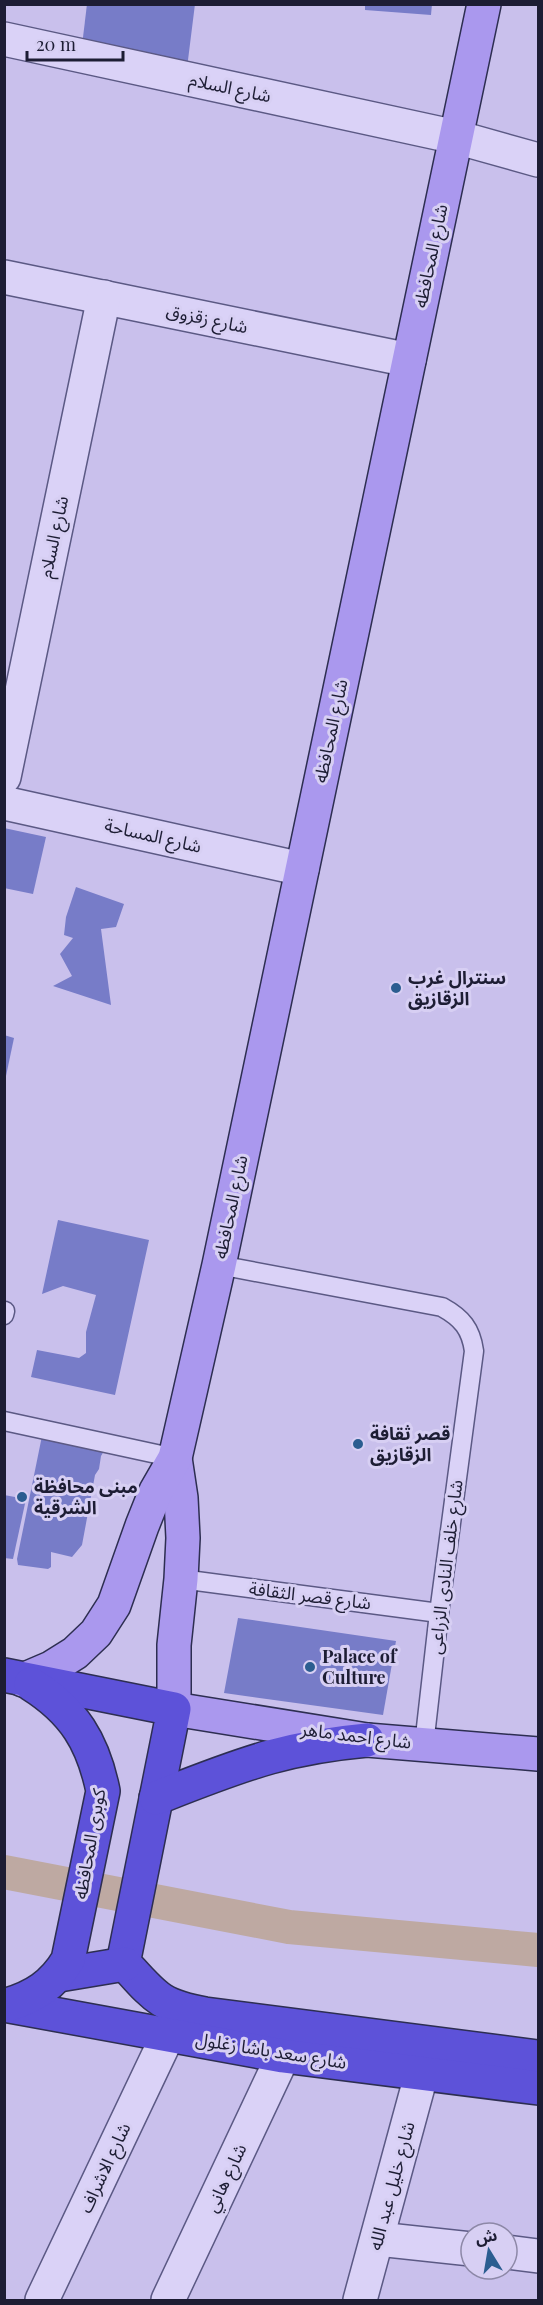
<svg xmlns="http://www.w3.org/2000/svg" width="543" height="2305" viewBox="0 0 543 2305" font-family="'Playfair Display','Noto Sans Arabic',serif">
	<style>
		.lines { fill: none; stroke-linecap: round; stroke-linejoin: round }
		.canal { stroke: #bea9a2; stroke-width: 34 }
		.building { fill: #777cc8 }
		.lane-casing { stroke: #5b5984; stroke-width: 21 }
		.street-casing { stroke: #5b5984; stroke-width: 36 }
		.primary-casing { stroke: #2d2e51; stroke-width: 36 }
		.highway-casing { stroke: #2d2e51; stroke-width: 36 }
		.lane { stroke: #dad2f7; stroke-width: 18 }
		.street { stroke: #dad2f7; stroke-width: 33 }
		.primary { stroke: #aa98ee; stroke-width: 33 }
		.highway { stroke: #5d52d9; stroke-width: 33 }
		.poi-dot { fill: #2b5d90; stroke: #d7cff3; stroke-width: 2 }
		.labels { text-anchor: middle; stroke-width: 6; stroke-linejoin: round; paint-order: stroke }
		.street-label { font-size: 18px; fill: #1d1d34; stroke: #d7cff3 }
		.poi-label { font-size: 18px; font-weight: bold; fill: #1d1d34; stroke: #d7cff3; text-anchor: start }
	</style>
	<rect width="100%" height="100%" fill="#c9c0ec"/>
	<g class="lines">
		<polyline class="canal" points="4,1872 289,1927 538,1950"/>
	</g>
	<g class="building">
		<polygon points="87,4 195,4 187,68 81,54"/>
		<polygon points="365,4 432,4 431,15 365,10"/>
		<polygon points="4,828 46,837 33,894 4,888"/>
		<polygon points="76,887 124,904 116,927 101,929 111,1005 53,986 72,976 60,954 73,938 64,935 66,917"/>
		<polygon points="4,1035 14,1038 6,1076 4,1076"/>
		<polygon points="58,1220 149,1240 115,1395 31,1377 37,1350 79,1358 86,1353 86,1332 96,1295 63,1286 42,1294"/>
		<polygon points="43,1431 104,1451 101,1456 99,1469 95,1475 82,1545 72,1557 51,1552 51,1567 48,1569 18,1565 17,1559"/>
		<polygon points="4,1495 26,1499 13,1559 4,1558"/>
		<polygon points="238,1618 396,1641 383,1715 224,1693"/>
	</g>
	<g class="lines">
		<g class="lane-casing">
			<g id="lane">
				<path d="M219 1265 442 1307C462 1318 471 1329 474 1351L439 1613 424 1745"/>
				<polyline points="4,1315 5,1311"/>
				<polyline points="4,1421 175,1458"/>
				<polyline points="181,1579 439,1613"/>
			</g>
		</g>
		<g class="street-casing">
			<g id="street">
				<polyline points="4,39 456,137 538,160"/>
				<polyline points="4,277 409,360"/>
				<polyline points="4,777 104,297"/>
				<polyline points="4,803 302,869"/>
				<polyline points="378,2239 471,2249"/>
				<polyline points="507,2252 538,2256"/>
				<polyline points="42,2300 168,2035"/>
				<polyline points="168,2300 283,2056"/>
				<polyline points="360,2300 422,2072"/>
			</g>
		</g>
		<g class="primary-casing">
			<g id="primary">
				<polyline points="175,1458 181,1498 183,1538 181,1579 174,1645 174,1709 367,1740 538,1754"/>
				<polyline points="23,1680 51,1668 75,1653 96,1633 114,1605 142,1526 156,1491 175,1458 219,1265 484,4"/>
			</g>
		</g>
		<g class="highway-casing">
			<g id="highway">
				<path d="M4 1675 174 1709 124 1959 125 1964C155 1997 160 2006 205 2014L538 2057"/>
				<path d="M156 1798C194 1783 231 1768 270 1757 302 1748 334 1743 367 1740"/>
				<polyline points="59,1975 125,1964"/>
				<polyline points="4,2005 283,2056 538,2088"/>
				<path d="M7 2005C34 1997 53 1985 68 1960L103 1791C93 1742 74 1711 31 1684"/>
			</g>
		</g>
		<use href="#lane" class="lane"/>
		<use href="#street" class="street"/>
		<use href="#primary" class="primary"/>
		<use href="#highway" class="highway"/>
	</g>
	<g class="poi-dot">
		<circle cx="396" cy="988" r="6"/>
		<circle cx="358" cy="1444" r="6"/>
		<circle cx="22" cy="1497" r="6"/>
		<circle cx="310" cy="1667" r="6"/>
	</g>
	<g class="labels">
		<g class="street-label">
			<text transform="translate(230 88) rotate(12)" y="6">شارع السلام</text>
			<text transform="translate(431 256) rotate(-78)" y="6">شارع المحافظه</text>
			<text transform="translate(207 319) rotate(12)" y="6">شارع زقزوق</text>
			<text transform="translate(54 537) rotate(-78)" y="6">شارع السلام</text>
			<text transform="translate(331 731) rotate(-78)" y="6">شارع المحافظه</text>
			<text transform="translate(153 836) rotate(13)" y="6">شارع المساحة</text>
			<text transform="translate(231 1207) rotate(-78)" y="6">شارع المحافظه</text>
			<text transform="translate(446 1567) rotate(-83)" y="6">شارع خلف النادى الزراعى</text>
			<text transform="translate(310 1596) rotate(7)" y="6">شارع قصر الثقافة</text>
			<text transform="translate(356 1736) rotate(7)" y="6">شارع احمد ماهر</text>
			<text transform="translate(90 1844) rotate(-80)" y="6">كوبرى المحافظه</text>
			<text transform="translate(271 2051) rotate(9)" y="6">شارع سعد باشا زغلول</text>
			<text transform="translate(105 2168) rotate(-65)" y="6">شارع الاشراف</text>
			<text transform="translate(226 2178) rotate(-65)" y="6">شارع هاني</text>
			<text transform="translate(392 2186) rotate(-75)" y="6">شارع خليل عبد الله</text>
		</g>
		<g class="poi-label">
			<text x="408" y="984">سنترال غرب<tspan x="408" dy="21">الزقازيق</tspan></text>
			<text x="370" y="1440">قصر ثقافة<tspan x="370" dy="21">الزقازيق</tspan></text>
			<text x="34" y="1493">مبنى محافظة<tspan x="34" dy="21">الشرقية</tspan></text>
			<text x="322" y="1663">Palace of<tspan x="322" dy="21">Culture</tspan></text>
		</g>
	</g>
	<rect width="543" height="2305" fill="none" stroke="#1d1d34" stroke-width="12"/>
	<g transform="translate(489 2251) rotate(349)"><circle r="28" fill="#d7cff3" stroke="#8d88a7" stroke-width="1.5"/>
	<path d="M0-4.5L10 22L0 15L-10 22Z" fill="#2b5d90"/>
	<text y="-9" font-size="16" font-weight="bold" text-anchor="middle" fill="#1d1d34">ش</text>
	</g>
	<path d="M27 51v9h96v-9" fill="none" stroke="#1d1d34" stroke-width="3"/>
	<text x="36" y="51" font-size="18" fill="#1d1d34" stroke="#d7cff3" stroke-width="4.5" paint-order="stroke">20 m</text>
</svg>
